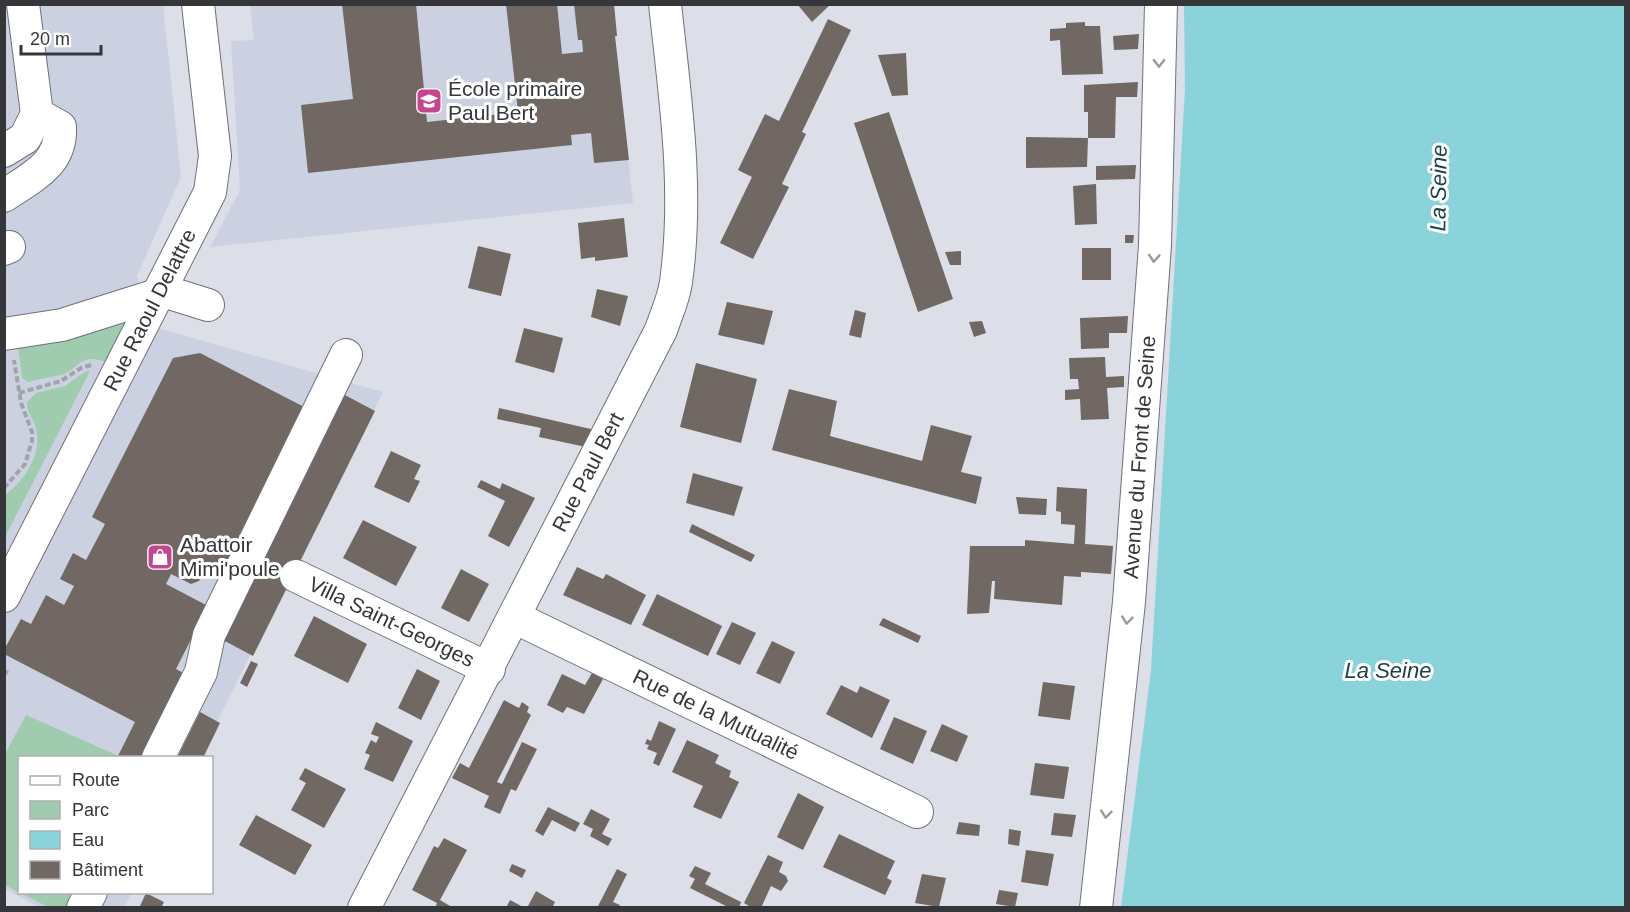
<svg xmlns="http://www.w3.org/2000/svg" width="1630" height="912" viewBox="0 0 1630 912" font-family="Helvetica,sans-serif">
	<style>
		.built { fill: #ccd1e1 }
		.green { fill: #9fcbae }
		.water { fill: #8bd3da }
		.building { fill: #716863 }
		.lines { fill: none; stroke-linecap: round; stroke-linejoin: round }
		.minor-casing { stroke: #6e7179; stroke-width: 34 }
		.path { stroke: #a2a3ab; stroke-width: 4; stroke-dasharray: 6 3; stroke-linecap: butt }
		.minor { stroke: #fff; stroke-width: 32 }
		.oneway { stroke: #9a9a9c }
		.labels { text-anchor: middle; stroke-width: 6; stroke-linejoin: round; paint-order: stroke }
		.poi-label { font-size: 21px; fill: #35363a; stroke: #fff; text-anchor: start }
		.street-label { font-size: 21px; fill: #35363a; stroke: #fff }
		.water-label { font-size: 22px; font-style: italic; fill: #1e4245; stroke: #fff }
	</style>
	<rect width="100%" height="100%" fill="#dcdee8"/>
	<g class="built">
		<polygon points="4,5 163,5 181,177 137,276 158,328 383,392 199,757 20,758 20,892 132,893 124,907 39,907 5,889"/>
		<polygon points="250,5 614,5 617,36 615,37 633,203 210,247 240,190 231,41 254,40"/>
	</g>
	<g class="green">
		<path d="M130 318 108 363C78 351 80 370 61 375 50 377 39 379 28 382L22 378 18 346Z"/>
		<path d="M86 371H90L5 537V495C24 481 43 454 36 429 34 419 26 412 27 402L36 393 65 386Z"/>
		<polygon points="26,715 121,757 20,758 20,892 79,893 71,907 48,907 5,885 5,754"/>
	</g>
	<polygon class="water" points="1184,5 1625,5 1625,907 1121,907 1151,670 1185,89"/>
	<g class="building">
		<polygon points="342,4 416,4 427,122 518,112 506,4 557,4 562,54 583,52 582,40 578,40 574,4 614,4 617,36 615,36 629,160 594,163 591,133 571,135 572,145 308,173 301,105 353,99"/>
		<polygon points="797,4 831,4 812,22"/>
		<polygon points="828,19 851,30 802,132 806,134 782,184 789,187 753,259 720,243 752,177 738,170 765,114 779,121"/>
		<polygon points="1085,22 1085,26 1100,26 1103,74 1062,75 1060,40 1050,41 1050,29 1066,28 1066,23"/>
		<polygon points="1139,34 1138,49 1114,50 1113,36"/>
		<polygon points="906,53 908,95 892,96 878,55"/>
		<polygon points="1138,82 1137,97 1116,97 1115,138 1088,138 1088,112 1084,112 1084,85"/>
		<polygon points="889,112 953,299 918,312 854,123"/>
		<polygon points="1026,137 1088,138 1087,167 1026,168"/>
		<polygon points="1136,165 1135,179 1096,180 1096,166"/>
		<polygon points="1096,184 1097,224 1075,225 1073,186"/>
		<polygon points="624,218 628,257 595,261 595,257 581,259 578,223"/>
		<polygon points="1125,235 1134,235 1133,243 1125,243"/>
		<polygon points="478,246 511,254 501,296 468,288"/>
		<rect x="1082" y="248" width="29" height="32"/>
		<polygon points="961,251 961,265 950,265 945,252"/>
		<polygon points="597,289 628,296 620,326 591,317"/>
		<polygon points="727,302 773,311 764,345 718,335"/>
		<polygon points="855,310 866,313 861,338 849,335"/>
		<polygon points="1128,316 1127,333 1109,333 1109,348 1081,349 1080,318"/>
		<polygon points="982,321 986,333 974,337 969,322"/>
		<polygon points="524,328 563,338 554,373 515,362"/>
		<polygon points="200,353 308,409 220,579 204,570 199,581 191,584 171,574 166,584 208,606 176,669 187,675 145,758 121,758 118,756 135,722 4,654 4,650 21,619 31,624 46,595 64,605 74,586 60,579 73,553 86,560 105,524 92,517 173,358"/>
		<polygon points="1105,357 1106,377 1124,376 1124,387 1107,388 1109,419 1081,420 1080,399 1065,400 1065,390 1079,389 1078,379 1070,379 1069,358"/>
		<polygon points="696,363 757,379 741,443 680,427"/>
		<polygon points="789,389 837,401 830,436 922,461 931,425 972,436 961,472 982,477 976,504 772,450"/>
		<polygon points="343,394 375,411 253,656 221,639"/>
		<polygon points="499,408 595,430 586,447 539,437 541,428 497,419"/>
		<polygon points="391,451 421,465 414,479 420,481 409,503 374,487"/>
		<polygon points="693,473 743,487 734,516 686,503"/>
		<polygon points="481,480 500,489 502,483 535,498 509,547 488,536 505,501 477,487"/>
		<polygon points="1057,487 1087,489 1085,544 1113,546 1111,574 1081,572 1081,577 1064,576 1062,605 994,599 995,581 992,581 989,613 967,614 970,546 1025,546 1025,540 1074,544 1075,525 1061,524 1061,512 1056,511"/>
		<polygon points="1016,497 1047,499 1046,515 1019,514"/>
		<polygon points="363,520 417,547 396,586 343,558"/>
		<polygon points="692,524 755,555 751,562 689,532"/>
		<polygon points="577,567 603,579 606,574 646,595 631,625 563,595"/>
		<polygon points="461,569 489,584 469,622 441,608"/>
		<polygon points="657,594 722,626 708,656 642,625"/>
		<polygon points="314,616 367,644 348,683 294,656"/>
		<polygon points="883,618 921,636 918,643 879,625"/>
		<polygon points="732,622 756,633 740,665 716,654"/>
		<polygon points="772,641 795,652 780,684 756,673"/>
		<polygon points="251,661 258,664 247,687 240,683"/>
		<polygon points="417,669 440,681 421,720 398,708"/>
		<polygon points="592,673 603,679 584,714 567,707 563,713 547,705 562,674 585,685"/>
		<polygon points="1043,682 1075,686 1070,720 1038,716"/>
		<polygon points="841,685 857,693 860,686 890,700 872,738 826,714"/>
		<polygon points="504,700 519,708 522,702 529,707 527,712 531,715 497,782 502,784 522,742 537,749 516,791 511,789 500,814 484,807 489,796 452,778 460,763 469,768"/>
		<polygon points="200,712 220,723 203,758 177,758"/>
		<polygon points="894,717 927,731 913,764 880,749"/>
		<polygon points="659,721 676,729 659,766 653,763 657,753 647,749 649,745 645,744 647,739 651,741"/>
		<polygon points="376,722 413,741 393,782 364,769 370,755 365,753 371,740 376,743 379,737 371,734"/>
		<polygon points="942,724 968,736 957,762 930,751"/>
		<polygon points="687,740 719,755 715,763 731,771 729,777 739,782 721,819 693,807 703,786 672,772"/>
		<polygon points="1035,763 1069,767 1064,799 1030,795"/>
		<polygon points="305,768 346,789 324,828 291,810 306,783 299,779"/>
		<polygon points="798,793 824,807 803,850 777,837"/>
		<polygon points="548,807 580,823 575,832 552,820 543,836 535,831"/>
		<polygon points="591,809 610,819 602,834 612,839 608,846 590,836 593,829 583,824"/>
		<polygon points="1054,813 1076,815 1072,837 1051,835"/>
		<polygon points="256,815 312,845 295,875 239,845"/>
		<polygon points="959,822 980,825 979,836 956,834"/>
		<polygon points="1009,829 1021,831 1019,846 1008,844"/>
		<polygon points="839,834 895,861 887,878 892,881 885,895 823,867"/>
		<polygon points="444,838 467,850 440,900 450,906 435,908 437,903 412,890 434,846 438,848"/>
		<polygon points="1026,850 1054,854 1048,886 1021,882"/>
		<polygon points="768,855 783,862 779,872 786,876 788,881 781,891 771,886 761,908 752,908 744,903"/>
		<polygon points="512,864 526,870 522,878 509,871"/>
		<polygon points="695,866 711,873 705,884 741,902 739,908 730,908 690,888 695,879 689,876"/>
		<polygon points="617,869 627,874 613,902 620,905 618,908 597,908"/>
		<polygon points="922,874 946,878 939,907 915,903"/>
		<polygon points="999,890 1018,893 1015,907 996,904"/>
		<polygon points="536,891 555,902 552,908 527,908"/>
		<polygon points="146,893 164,902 162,906 165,908 139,908"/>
		<polygon points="510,900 525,908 506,908"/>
	</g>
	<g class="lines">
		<g class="minor-casing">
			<g id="minor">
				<polyline points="4,151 25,138 37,114 23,4"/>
				<path d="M4 196C32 177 62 164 60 127L37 114"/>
				<polyline points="4,249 9,247"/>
				<polyline points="160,290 208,305"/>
				<polyline points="4,334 62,325 157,295"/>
				<path id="s1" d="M296 576 489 669"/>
				<path id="s2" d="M4 596 210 192 215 156 198 4"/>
				<path id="s3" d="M516 618 917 812"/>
				<polyline points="158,758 201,672 209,635 346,355"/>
				<polyline points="83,908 91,892"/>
				<path id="s4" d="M364 908 661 330C666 315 674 298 676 282 689 189 675 97 665 4"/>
				<path id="s5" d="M1096 908 1129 602 1155 245 1161 4"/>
			</g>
		</g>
		<g class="path">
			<polyline points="19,393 61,381 81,368 91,365"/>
			<polyline points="4,488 25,464 32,441 32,432 21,403 14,360"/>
			<polyline points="4,671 8,673"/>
		</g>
		<use href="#minor" class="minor"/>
	</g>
	<defs><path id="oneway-chevron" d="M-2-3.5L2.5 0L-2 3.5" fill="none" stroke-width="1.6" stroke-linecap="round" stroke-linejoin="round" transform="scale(1.5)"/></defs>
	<g class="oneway">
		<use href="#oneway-chevron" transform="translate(1159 63) rotate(91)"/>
		<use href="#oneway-chevron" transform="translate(1154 258) rotate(94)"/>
		<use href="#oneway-chevron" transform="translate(1127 620) rotate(96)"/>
		<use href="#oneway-chevron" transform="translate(1106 814) rotate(96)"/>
	</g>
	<defs>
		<g id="school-square" transform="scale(1.35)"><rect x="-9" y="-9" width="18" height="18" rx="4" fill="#c5458f" stroke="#fff"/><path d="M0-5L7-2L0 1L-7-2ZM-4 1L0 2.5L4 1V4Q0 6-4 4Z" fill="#fff"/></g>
		<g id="shop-square" transform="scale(1.35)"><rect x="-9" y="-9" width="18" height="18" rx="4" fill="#c5458f" stroke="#fff"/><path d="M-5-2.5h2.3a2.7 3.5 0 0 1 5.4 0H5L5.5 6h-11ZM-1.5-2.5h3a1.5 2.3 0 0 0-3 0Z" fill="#fff"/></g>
	</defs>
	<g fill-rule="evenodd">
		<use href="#school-square" x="429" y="101"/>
		<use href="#shop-square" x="160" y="557"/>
	</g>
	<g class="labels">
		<g class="poi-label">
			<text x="448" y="96">École primaire<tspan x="448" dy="24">Paul Bert</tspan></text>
			<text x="180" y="552">Abattoir<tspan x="180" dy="24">Mimi'poule</tspan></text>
		</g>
		<g class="street-label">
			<text dy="7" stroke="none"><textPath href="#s2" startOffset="321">Rue Raoul Delattre</textPath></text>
			<text dy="7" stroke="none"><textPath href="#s5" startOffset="453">Avenue du Front de Seine</textPath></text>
			<text dy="7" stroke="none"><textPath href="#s4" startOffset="490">Rue Paul Bert</textPath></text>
			<text dy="7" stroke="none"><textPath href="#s1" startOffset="106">Villa Saint-Georges</textPath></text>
			<text dy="7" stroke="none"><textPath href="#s3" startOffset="222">Rue de la Mutualité</textPath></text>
		</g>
		<g class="water-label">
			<text transform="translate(1438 188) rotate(-89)" y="8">La Seine</text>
			<text x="1388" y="678">La Seine</text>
		</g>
	</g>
	<rect width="1630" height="912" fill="none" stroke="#35363a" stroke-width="12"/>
	<rect x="18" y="756" width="195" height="138" fill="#ffffff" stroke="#aeafb0" stroke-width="1.5"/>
	<rect x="30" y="776" width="30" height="9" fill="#ffffff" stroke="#aeafb0" stroke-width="1.5"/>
	<text x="72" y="786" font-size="18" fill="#35363a">Route</text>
	<rect x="30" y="801" width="30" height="18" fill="#9fcbae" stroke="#aeafb0" stroke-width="1.5"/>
	<text x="72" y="816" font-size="18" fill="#35363a">Parc</text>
	<rect x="30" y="831" width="30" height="18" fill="#8bd3da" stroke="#aeafb0" stroke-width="1.5"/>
	<text x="72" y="846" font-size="18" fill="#35363a">Eau</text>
	<rect x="30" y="861" width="30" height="18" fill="#716863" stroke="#aeafb0" stroke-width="1.5"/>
	<text x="72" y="876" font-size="18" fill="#35363a">Bâtiment</text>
	<path d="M21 45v9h80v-9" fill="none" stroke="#35363a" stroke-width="3"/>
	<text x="30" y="45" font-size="18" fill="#35363a" stroke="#ffffff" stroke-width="4.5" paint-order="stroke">20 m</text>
</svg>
